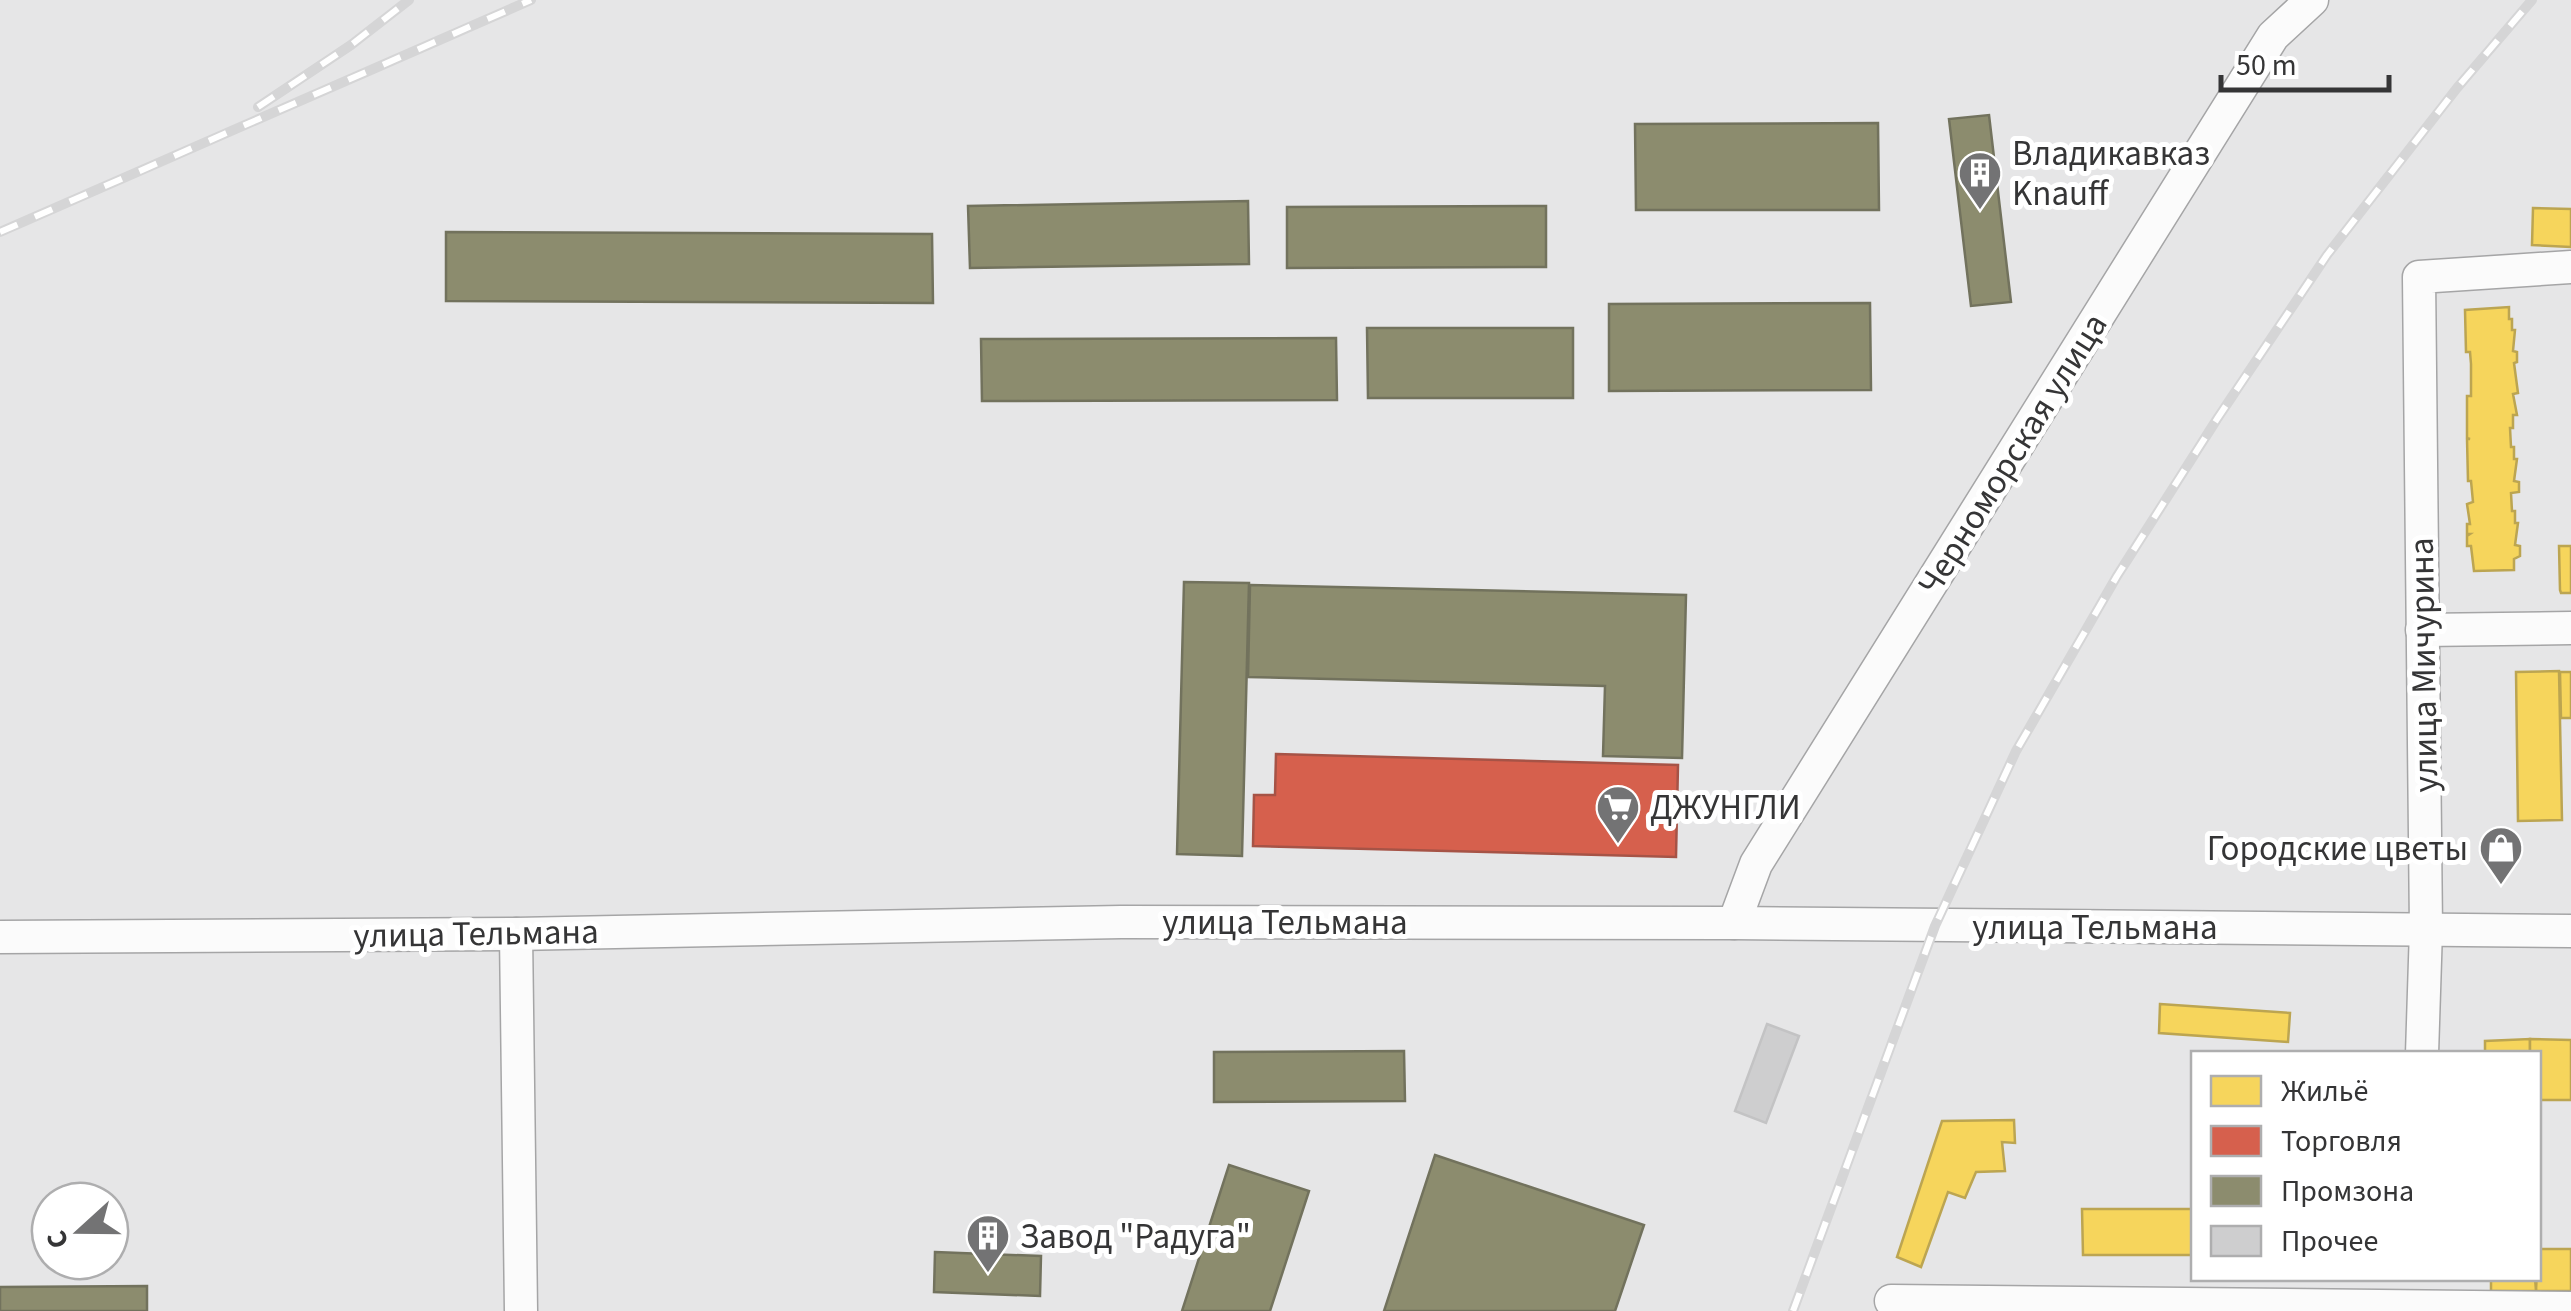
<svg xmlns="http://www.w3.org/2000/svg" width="2571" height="1311" viewBox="0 0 2571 1311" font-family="'Source Sans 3',sans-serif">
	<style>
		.homes { fill: #f6d55c; stroke: #bca551; stroke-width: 2.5 }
		.shops { fill: #d6604d; stroke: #a65346; stroke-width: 2.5 }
		.industry { fill: #8c8c6e; stroke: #72725d; stroke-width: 2.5 }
		.building { fill: #cececf; stroke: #c3c3c4; stroke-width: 2.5 }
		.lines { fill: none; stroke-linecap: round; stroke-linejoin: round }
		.minor-casing { stroke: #a5a5a6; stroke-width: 35 }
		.minor { stroke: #fbfbfb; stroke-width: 32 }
		.rail-casing { stroke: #d5d5d6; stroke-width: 10 }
		.rail { stroke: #fff; stroke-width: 6; stroke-dasharray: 19; stroke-linecap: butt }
		.labels { text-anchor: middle; stroke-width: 10; stroke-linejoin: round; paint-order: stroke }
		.poi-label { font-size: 35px; fill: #353536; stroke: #fff; text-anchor: start }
		.street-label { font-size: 35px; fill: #353536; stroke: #fff }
	</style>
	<rect width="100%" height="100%" fill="#e6e6e7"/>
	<g class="homes">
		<polygon points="2533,208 2571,209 2571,247 2532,245"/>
		<polygon points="2509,307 2509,319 2512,319 2512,330 2515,330 2513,351 2517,352 2517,362 2514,363 2518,393 2513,394 2517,415 2513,415 2513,428 2510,428 2511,447 2514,447 2514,459 2517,459 2514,481 2519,482 2519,492 2511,493 2512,511 2515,511 2515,523 2518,523 2515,545 2520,546 2520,556 2514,559 2514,570 2474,571 2471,546 2467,546 2467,536 2470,534 2467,534 2467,524 2470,524 2467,504 2473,502 2471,481 2468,481 2467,439 2470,439 2467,438 2467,396 2471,396 2471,364 2470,352 2466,352 2465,310"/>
		<polygon points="2559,546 2571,546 2571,593 2561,593 2560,590"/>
		<polygon points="2559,671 2562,820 2518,821 2516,672"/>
		<polygon points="2560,672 2571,672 2571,718 2561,718"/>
		<polygon points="2160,1004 2290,1013 2288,1042 2159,1033"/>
		<polygon points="2530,1039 2530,1054 2485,1054 2485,1041"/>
		<polygon points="2530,1039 2571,1040 2571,1100 2538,1100 2538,1054 2530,1054"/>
		<polygon points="2014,1120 2015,1143 2002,1142 2005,1171 1976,1172 1965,1198 1948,1192 1921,1267 1897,1257 1942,1121"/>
		<polygon points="2082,1209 2194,1209 2194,1255 2083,1255"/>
		<polygon points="2538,1249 2571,1249 2571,1291 2536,1291"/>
		<polygon points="2491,1278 2535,1278 2536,1291 2491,1291"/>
	</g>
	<polygon class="shops" points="1276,754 1678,765 1676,857 1253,846 1254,795 1275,795"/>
	<g class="industry">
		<polygon points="1989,115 2011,302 1971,306 1949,119"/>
		<polygon points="1878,123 1879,210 1636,210 1635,124"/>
		<polygon points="1248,201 1249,264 970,268 968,206"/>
		<polygon points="1546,206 1546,267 1287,268 1287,207"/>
		<polygon points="446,232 932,234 933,303 446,301"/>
		<polygon points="1870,303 1871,390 1609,391 1609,304"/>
		<polygon points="1367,328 1573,328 1573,398 1368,398"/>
		<polygon points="1336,338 1337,400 982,401 981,339"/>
		<polygon points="1184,582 1249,583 1242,856 1177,854"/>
		<polygon points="1250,585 1686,595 1682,758 1603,756 1605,686 1248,677"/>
		<polygon points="1404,1051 1405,1101 1214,1102 1214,1052"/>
		<polygon points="1435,1155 1644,1225 1615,1311 1384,1311"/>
		<polygon points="1229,1165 1309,1191 1270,1311 1182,1311"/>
		<polygon points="935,1252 1041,1256 1040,1296 934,1292"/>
		<polygon points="147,1286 147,1311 0,1311 0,1287"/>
	</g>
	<polygon class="building" points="1767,1024 1799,1036 1766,1123 1735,1111"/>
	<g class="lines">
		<g class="minor-casing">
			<g id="minor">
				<polyline points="2422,630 2571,628"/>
				<polyline points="1734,923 1756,864 2273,36 2312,0"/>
				<polyline points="516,934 521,1311"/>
				<polyline points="0,937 516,934 1121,922 1734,923 2571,931"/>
				<polyline points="2422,1054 2426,929 2419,277 2571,267"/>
				<polyline points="1891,1301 2571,1308"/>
			</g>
		</g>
		<use href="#minor" class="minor"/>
		<g class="rail-casing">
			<g id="rail">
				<polyline points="258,107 351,45 409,0"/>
				<polyline points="0,232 531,0"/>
				<polyline points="1793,1311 1935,926 2016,751 2117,576 2217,419 2327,255 2457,88 2532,0"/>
			</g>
		</g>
		<use href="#rail" class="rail"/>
	</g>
	<defs>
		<g id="building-pin" transform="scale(2.25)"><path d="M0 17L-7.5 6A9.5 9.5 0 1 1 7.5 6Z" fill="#737374" stroke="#fff"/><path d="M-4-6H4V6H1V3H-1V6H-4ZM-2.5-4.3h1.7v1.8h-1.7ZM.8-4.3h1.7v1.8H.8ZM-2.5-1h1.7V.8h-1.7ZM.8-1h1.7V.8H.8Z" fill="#fff"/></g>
		<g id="supermarket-pin" transform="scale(2.25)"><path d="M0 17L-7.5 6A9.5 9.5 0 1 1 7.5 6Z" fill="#737374" stroke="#fff"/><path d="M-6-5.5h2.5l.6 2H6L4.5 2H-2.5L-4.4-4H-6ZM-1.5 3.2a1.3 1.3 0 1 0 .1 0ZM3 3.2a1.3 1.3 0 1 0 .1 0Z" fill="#fff"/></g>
		<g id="shop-pin" transform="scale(2.25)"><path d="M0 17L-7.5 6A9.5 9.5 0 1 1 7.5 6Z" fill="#737374" stroke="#fff"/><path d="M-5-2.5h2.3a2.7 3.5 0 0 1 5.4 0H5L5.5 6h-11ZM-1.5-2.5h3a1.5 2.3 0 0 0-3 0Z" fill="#fff"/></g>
	</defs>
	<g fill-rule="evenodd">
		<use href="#building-pin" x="1980" y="173"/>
		<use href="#supermarket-pin" x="1618" y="807"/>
		<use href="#shop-pin" x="2501" y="848"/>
		<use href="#building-pin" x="988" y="1236"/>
	</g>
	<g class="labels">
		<g class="poi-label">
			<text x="2012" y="165">Владикавказ<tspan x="2012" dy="40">Knauff</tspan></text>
			<text x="1650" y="819">ДЖУНГЛИ</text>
			<text x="2468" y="860" text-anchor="end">Городские цветы</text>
			<text x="1020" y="1248">Завод "Радуга"</text>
		</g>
		<g class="street-label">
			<text transform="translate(2012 454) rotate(-58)" y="12">Черноморская улица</text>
			<text transform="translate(2423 665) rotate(-91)" y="12">улица Мичурина</text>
			<text x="1285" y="934">улица Тельмана</text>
			<text x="2095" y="939">улица Тельмана</text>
			<text transform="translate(476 933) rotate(-1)" y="12">улица Тельмана</text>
		</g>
	</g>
	<rect x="2191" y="1051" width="350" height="230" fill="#ffffff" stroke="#aeaeaf" stroke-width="2.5"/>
	<rect x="2211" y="1076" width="50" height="30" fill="#f6d55c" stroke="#aeaeaf" stroke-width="2.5"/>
	<text x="2281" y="1101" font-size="30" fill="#353536">Жильё</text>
	<rect x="2211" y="1126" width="50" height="30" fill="#d6604d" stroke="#aeaeaf" stroke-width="2.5"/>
	<text x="2281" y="1151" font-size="30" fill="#353536">Торговля</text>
	<rect x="2211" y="1176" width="50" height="30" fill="#8c8c6e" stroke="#aeaeaf" stroke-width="2.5"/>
	<text x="2281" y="1201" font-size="30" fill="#353536">Промзона</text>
	<rect x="2211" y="1226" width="50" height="30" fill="#cececf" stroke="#aeaeaf" stroke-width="2.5"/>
	<text x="2281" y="1251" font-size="30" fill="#353536">Прочее</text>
	<g transform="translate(80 1231) rotate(249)"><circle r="48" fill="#ffffff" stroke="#aeaeaf" stroke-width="2.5"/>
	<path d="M0-8L18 38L0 25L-18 38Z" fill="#737374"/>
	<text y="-15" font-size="28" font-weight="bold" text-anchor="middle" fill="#353536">С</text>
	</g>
	<path d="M2221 75v15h168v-15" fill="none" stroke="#353536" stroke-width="5"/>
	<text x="2236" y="75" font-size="30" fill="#353536" stroke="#ffffff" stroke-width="8" paint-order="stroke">50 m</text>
</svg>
